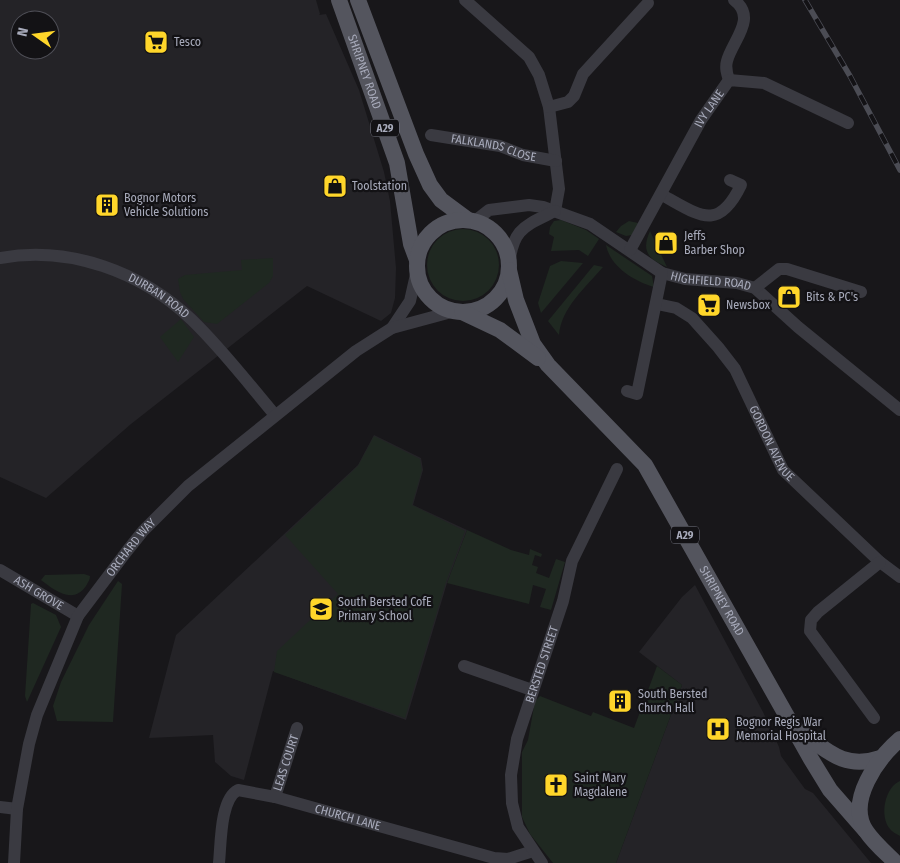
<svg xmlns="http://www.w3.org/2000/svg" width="900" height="863" viewBox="0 0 900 863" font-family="'Fira Sans Condensed',sans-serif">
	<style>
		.built { fill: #242327; fill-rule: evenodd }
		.green { fill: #1f2821 }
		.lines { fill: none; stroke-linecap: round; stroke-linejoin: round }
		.minor { stroke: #3a3a41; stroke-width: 12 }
		.major { stroke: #54555e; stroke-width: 16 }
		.rail-casing { stroke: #4b4c54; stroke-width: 5.5 }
		.rail { stroke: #131215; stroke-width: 4; stroke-dasharray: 11; stroke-linecap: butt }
		.labels { text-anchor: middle; stroke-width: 4.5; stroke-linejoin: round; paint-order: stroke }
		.shield { fill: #131215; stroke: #7b7d89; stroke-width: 1 }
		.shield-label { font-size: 11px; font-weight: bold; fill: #a8abbb }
		.poi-label { font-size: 12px; fill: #a8abbb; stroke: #131215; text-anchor: start }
		.street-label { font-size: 12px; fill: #a8abbb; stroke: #131215 }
	</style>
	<rect width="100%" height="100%" fill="#18171a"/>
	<g class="built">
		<path d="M0 0H316L320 14 319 15 326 14 359 90 384 172 390 201 396 268 395 298 391 313 381 321 307 286 131 424 46 498 0 477ZM20 20H50V50H20Z"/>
		<polygon points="374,435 421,458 423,470 413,505 467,530 447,583 406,720 273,671 244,780 231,776 215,762 213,735 149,738 176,635 358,465"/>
		<polygon points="695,585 763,712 779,747 781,756 805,789 813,793 871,863 616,863 682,685 639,652 682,597"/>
	</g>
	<g class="green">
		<polygon points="561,220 586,230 599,239 588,256 579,250 551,251 554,237 549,234 550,227 554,221"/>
		<polygon points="629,221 638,223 632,235 626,236 616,232 621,226"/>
		<circle cx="463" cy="265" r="36"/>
		<path d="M650 231 667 267C648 259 641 251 650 231Z"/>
		<path d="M606 245 652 276 654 287C633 281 610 266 606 245Z"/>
		<polygon points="273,258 273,276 269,283 217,324 204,322 183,299 180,292 178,279 185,275 242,270 241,260"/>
		<polygon points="561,261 583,263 541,313 538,303 550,266"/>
		<path d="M594 265 603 267C586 287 561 308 559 335L548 321Z"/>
		<polygon points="181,319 194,337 178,362 160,337"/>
		<polygon points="374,436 420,459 422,470 412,505 465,531 446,582 405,718 274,672 277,651 338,594 285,535 358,466"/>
		<polygon points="467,530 511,550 529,555 530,549 542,554 541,557 535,555 532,565 538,567 536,573 549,578 556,559 565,562 551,610 540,607 546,589 533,585 529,604 447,583"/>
		<path d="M84 574 90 576C90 580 88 582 86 586 73 605 54 590 41 580L45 575Z"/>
		<polygon points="118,581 122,584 113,722 57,721 53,706 61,682 89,625"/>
		<polygon points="33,603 56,615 61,627 27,702 25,696 31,604"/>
		<polygon points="657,666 682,685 616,863 553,863 530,834 522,817 522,752 528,740 535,701 540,696 591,716 593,712 634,728"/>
		<path d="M900 781V836C897 834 892 832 890 829 879 816 885 787 900 781Z"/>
	</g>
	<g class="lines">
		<g class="minor">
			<polyline points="465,0 529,57 539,75 549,107 559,189 555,211"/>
			<path d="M729 80C727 74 725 68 727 61 732 41 758 18 734 0"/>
			<polyline points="549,107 568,102 574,96 583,74 648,3"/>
			<path id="s1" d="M431 135 500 146 523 155 556 161"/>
			<path d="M662 195C699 215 718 233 741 185L730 180"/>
			<path id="s2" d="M475 221 489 210 529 205 543 207 590 224 662 273 685 279 737 283 755 288 798 327 900 410"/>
			<path id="s3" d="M630 250 701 120 729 80 764 83 848 123"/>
			<path id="s4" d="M0 258C69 245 142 272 192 320 222 349 248 383 275 415"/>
			<path d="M509 267C512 228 525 226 555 211"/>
			<polyline points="755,288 779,269 787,269 861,292"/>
			<path id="s5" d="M657 304 676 308 692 318 718 347 735 369 783 470 880 562 900 577"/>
			<polyline points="392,328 410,301 417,270"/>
			<polyline points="627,391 637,394 662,273"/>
			<path id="s6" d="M0 570 78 616"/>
			<polyline points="464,666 532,690"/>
			<polyline points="874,718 810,631 811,620 818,612 880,562"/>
			<path id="s7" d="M275 797 297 728"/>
			<polyline points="0,807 17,809"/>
			<path id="s8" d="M14 863 17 809 29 744 37 715 78 616 127 551 143 531 188 486 356 351 392 328 455 311"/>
			<path id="s9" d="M219 863C221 844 220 799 238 790L275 797 494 858 508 859 533 851"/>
			<path id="s10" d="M542 863 518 827 512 803 511 775 517 739 563 601 572 561 617 469"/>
		</g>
		<g class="major">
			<path id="s11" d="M339 0 397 163 411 244 417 260"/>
			<polyline points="358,0 416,154 430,185 441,200 468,220"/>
			<circle cx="463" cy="266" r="46"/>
			<path id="s12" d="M509 270 516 300 533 344 548 365 645 465 811 759 830 790 865 830"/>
			<polyline points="462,312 500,330 538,358"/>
			<path d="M795 728C825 748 842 771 880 758"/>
			<path d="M896 863C886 853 874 843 866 831 846 801 878 758 900 739"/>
		</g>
		<g class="rail-casing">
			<polyline id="rail" points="805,0 850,76 900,170"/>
		</g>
		<use href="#rail" class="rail"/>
	</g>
	<defs>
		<g id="supermarket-square" transform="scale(1.25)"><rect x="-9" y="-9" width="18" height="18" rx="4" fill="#ffd62a" stroke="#131215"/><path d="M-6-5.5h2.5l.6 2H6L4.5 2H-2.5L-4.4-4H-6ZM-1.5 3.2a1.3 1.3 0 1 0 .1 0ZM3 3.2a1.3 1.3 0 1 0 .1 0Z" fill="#111"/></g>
		<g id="shop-square" transform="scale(1.25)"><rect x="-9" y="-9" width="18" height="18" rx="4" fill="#ffd62a" stroke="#131215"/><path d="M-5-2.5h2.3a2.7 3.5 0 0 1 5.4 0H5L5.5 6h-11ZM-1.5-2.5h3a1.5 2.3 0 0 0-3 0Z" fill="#111"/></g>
		<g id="building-square" transform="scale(1.25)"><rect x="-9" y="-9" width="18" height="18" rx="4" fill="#ffd62a" stroke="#131215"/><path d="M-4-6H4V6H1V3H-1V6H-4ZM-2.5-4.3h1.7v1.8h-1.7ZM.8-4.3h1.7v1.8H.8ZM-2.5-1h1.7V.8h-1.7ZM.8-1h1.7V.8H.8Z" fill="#111"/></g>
		<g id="school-square" transform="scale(1.25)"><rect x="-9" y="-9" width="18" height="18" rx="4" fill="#ffd62a" stroke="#131215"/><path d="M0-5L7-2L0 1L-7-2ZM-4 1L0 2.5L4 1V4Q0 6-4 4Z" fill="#111"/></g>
		<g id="hospital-square" transform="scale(1.25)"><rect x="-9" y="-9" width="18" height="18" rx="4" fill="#ffd62a" stroke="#131215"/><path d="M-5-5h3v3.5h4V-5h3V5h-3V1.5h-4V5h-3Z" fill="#111"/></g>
		<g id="church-square" transform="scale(1.25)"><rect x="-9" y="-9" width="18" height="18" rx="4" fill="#ffd62a" stroke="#131215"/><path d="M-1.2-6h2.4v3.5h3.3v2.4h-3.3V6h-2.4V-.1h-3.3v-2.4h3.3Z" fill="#111"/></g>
	</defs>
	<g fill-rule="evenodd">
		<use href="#supermarket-square" x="156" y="42"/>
		<use href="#shop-square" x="335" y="186"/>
		<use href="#building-square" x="107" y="205"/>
		<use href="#shop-square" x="666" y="243"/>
		<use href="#shop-square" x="789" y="297"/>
		<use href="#supermarket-square" x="709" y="305"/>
		<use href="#school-square" x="321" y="609"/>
		<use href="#building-square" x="620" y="701"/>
		<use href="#hospital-square" x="718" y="729"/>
		<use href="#church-square" x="556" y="785"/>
	</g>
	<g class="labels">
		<g class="shield">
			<rect x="371" y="119.5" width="28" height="17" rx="4"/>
			<rect x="671" y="526.5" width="28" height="17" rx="4"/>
		</g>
		<g class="shield-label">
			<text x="385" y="132">A29</text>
			<text x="685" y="539">A29</text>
		</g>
		<g class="poi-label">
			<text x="174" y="46">Tesco</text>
			<text x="352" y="190">Toolstation</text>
			<text x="124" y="202">Bognor Motors<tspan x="124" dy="14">Vehicle Solutions</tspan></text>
			<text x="684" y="240">Jeffs<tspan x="684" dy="14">Barber Shop</tspan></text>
			<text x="806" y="301">Bits &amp; PC's</text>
			<text x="726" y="309">Newsbox</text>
			<text x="338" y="606">South Bersted CofE<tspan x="338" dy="14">Primary School</tspan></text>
			<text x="638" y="698">South Bersted<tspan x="638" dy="14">Church Hall</tspan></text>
			<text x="736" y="726">Bognor Regis War<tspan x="736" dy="14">Memorial Hospital</tspan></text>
			<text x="574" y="782">Saint Mary<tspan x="574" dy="14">Magdalene</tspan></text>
		</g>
		<g class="street-label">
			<text dy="4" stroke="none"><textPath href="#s11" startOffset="76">SHRIPNEY ROAD</textPath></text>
			<text dy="4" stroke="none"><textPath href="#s3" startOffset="162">IVY LANE</textPath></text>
			<text dy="4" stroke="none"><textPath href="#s1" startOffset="64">FALKLANDS CLOSE</textPath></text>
			<text dy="4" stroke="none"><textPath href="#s2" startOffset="259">HIGHFIELD ROAD</textPath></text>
			<text dy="4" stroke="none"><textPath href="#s4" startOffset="168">DURBAN ROAD</textPath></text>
			<text dy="4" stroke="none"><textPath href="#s5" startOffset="188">GORDON AVENUE</textPath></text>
			<text dy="4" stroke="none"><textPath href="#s8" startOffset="344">ORCHARD WAY</textPath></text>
			<text dy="4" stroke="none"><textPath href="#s6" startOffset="45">ASH GROVE</textPath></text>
			<text dy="4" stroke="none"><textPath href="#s12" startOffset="399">SHRIPNEY ROAD</textPath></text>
			<text dy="4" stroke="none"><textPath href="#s10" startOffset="211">BERSTED STREET</textPath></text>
			<text dy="4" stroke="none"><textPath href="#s7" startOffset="36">LEAS COURT</textPath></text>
			<text dy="4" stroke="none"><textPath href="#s9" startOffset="191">CHURCH LANE</textPath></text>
		</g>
	</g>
	<g transform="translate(35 35) rotate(284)"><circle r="24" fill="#131215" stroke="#4f4f57"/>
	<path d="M0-4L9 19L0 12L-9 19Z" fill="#ffd62a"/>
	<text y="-8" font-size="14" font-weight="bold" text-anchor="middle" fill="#a8abbb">N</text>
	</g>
</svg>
